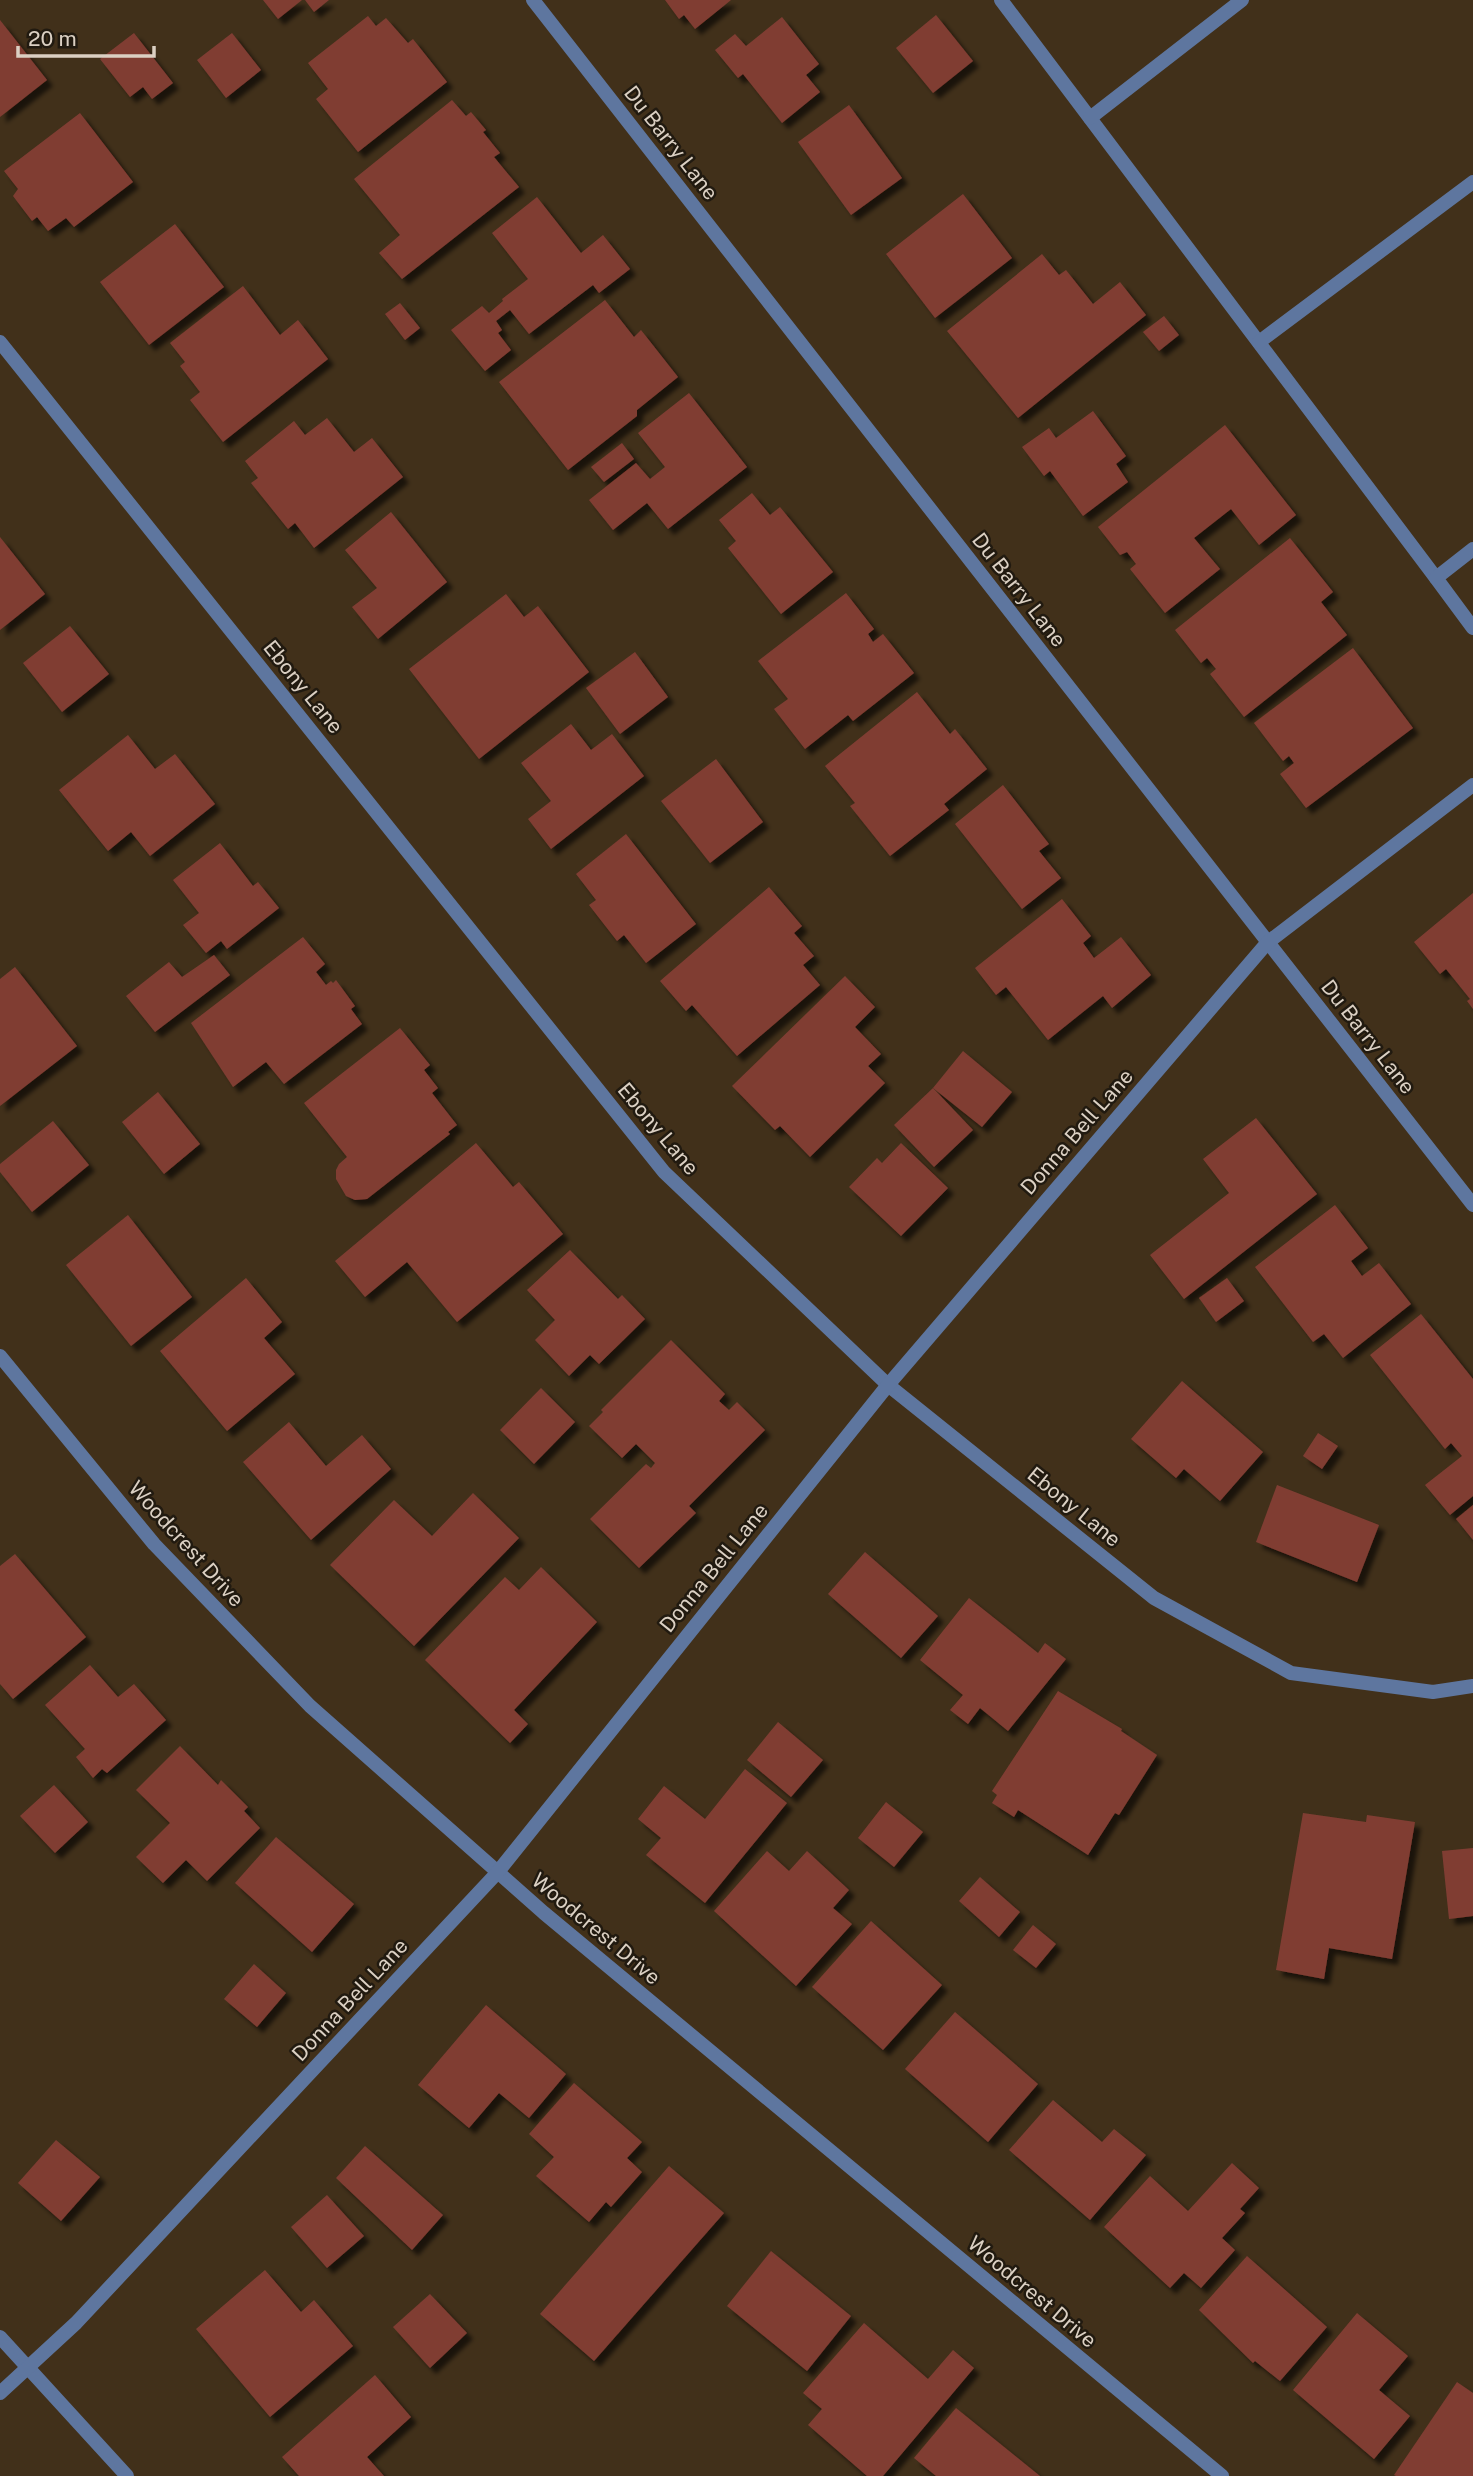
<svg xmlns="http://www.w3.org/2000/svg" width="1473" height="2476" viewBox="0 0 1473 2476" font-family="'Public Sans',sans-serif">
	<style>
		.building { fill: #803d33; filter: url(#shadow) }
		.lines { fill: none; stroke-linecap: round; stroke-linejoin: round }
		.service { stroke: #5e769f; stroke-width: 14 }
		.minor { stroke: #5e769f; stroke-width: 14 }
		.labels { text-anchor: middle; stroke-width: 5; stroke-linejoin: round; paint-order: stroke }
		.street-label { font-size: 21px; fill: #dbd0c3; stroke: #211a10 }
	</style>
	<defs>
		<filter id="shadow"><feDropShadow dx="6" dy="6" stdDeviation="2" flood-color="#0009"/></filter>
	</defs>
	<rect width="100%" height="100%" fill="#41301a"/>
	<g class="building">
		<polygon points="263,0 302,0 278,19"/>
		<polygon points="305,0 329,0 314,12"/>
		<polygon points="665,0 731,0 695,29 684,15 679,19"/>
		<polygon points="936,15 973,61 933,93 896,48"/>
		<polygon points="368,16 376,26 386,18 408,43 413,39 447,82 358,152 316,99 328,89 308,63"/>
		<polygon points="782,17 819,64 806,75 820,92 782,123 743,74 738,78 715,50 735,34 746,46"/>
		<polygon points="0,20 47,80 0,117"/>
		<polygon points="134,33 173,83 152,99 143,87 130,97 100,59"/>
		<polygon points="232,33 261,70 226,98 197,60"/>
		<polygon points="452,100 466,116 471,112 486,130 483,132 500,153 494,157 519,187 402,279 379,253 400,235 354,179"/>
		<polygon points="849,105 902,178 851,215 798,142"/>
		<polygon points="80,113 133,182 74,227 66,218 48,231 37,217 32,221 13,196 18,189 4,171"/>
		<polygon points="963,194 1012,258 935,318 886,254"/>
		<polygon points="537,197 581,253 603,235 630,269 599,293 593,285 529,334 510,310 496,321 502,330 498,333 511,350 485,371 451,330 482,306 489,313 503,301 502,299 528,279 492,233"/>
		<polygon points="175,224 224,287 149,345 100,282"/>
		<polygon points="1042,254 1059,275 1066,270 1093,304 1120,282 1146,315 1018,418 947,331"/>
		<polygon points="243,286 280,335 298,320 328,359 223,442 190,400 200,392 180,366 185,362 170,343"/>
		<polygon points="605,300 634,337 641,330 678,377 637,410 637,416 568,470 499,382"/>
		<polygon points="400,303 420,328 405,340 385,314"/>
		<polygon points="1164,316 1179,335 1159,351 1143,332"/>
		<polygon points="689,393 747,467 668,529 647,503 613,530 589,500 636,463 650,479 665,467 638,433"/>
		<polygon points="1093,411 1126,456 1116,464 1128,482 1083,516 1050,471 1044,476 1022,447 1049,428 1056,438"/>
		<polygon points="327,418 354,452 372,438 403,477 314,548 295,523 288,529 251,483 258,478 245,461 294,421 305,435"/>
		<polygon points="1225,425 1296,515 1259,545 1231,509 1194,538 1220,569 1165,613 1130,569 1136,564 1127,552 1120,555 1098,527"/>
		<polygon points="622,443 634,459 604,482 591,467"/>
		<polygon points="752,493 770,515 780,507 833,572 781,614 728,548 736,541 719,520"/>
		<polygon points="391,512 447,582 378,639 352,607 377,588 345,550"/>
		<polygon points="0,537 45,594 0,630"/>
		<polygon points="1290,538 1333,592 1321,602 1347,635 1244,717 1210,674 1216,669 1207,658 1201,663 1175,630"/>
		<polygon points="846,593 874,629 868,634 873,642 883,634 914,673 853,721 848,715 805,749 774,709 788,699 758,661"/>
		<polygon points="506,594 524,617 538,606 589,672 479,759 409,669"/>
		<polygon points="70,626 109,674 62,712 23,663"/>
		<polygon points="1353,648 1413,728 1306,808 1280,774 1294,763 1289,756 1283,761 1254,723"/>
		<polygon points="635,652 668,697 620,734 586,688"/>
		<polygon points="917,692 950,734 955,729 987,769 944,804 949,810 890,856 850,806 855,803 825,766"/>
		<polygon points="571,724 591,750 612,734 644,776 551,849 528,819 551,801 521,763"/>
		<polygon points="128,735 155,769 175,754 215,804 150,856 131,832 108,851 59,790"/>
		<polygon points="716,759 763,822 710,863 661,801"/>
		<polygon points="1003,785 1049,844 1039,851 1061,878 1022,909 955,824"/>
		<polygon points="626,834 696,924 646,963 624,935 617,941 589,905 596,900 576,874"/>
		<polygon points="220,843 253,886 258,882 279,908 227,949 221,941 206,953 183,925 199,913 173,880"/>
		<polygon points="769,887 802,926 794,933 814,956 803,965 820,985 737,1056 692,1005 686,1011 660,981"/>
		<polygon points="1473,893 1473,1009 1467,1001 1470,999 1446,969 1440,974 1414,942"/>
		<polygon points="1062,899 1091,936 1083,943 1094,958 1121,937 1151,975 1112,1008 1103,996 1048,1040 1006,987 996,995 975,968"/>
		<polygon points="303,937 325,964 316,972 326,985 331,981 333,983 336,980 355,1006 351,1009 362,1024 284,1084 266,1062 233,1087 191,1023"/>
		<polygon points="214,955 230,975 155,1032 126,996 169,962 182,977"/>
		<polygon points="15,967 77,1046 0,1106 0,979"/>
		<polygon points="845,976 875,1007 855,1027 881,1054 868,1066 885,1083 810,1157 780,1126 775,1130 732,1086"/>
		<polygon points="400,1028 430,1065 424,1070 438,1088 432,1093 457,1125 448,1132 450,1134 367,1199 355,1200 346,1196 336,1179 336,1170 339,1164 347,1157 304,1103"/>
		<polygon points="963,1051 1012,1092 982,1127 933,1088"/>
		<polygon points="933,1088 973,1130 934,1167 894,1125"/>
		<polygon points="158,1092 200,1144 164,1174 122,1122"/>
		<polygon points="1256,1118 1317,1194 1184,1299 1150,1255 1229,1193 1203,1159"/>
		<polygon points="53,1121 89,1165 32,1212 0,1172 0,1164"/>
		<polygon points="476,1143 513,1187 519,1182 563,1234 457,1322 407,1262 365,1297 335,1261"/>
		<polygon points="901,1143 948,1188 901,1236 849,1187 877,1158 882,1163"/>
		<polygon points="1335,1205 1368,1248 1351,1261 1362,1276 1379,1263 1411,1304 1343,1358 1324,1334 1313,1342 1255,1267"/>
		<polygon points="128,1215 192,1297 131,1346 66,1265"/>
		<polygon points="570,1250 618,1299 622,1295 645,1319 599,1364 590,1355 569,1376 535,1340 555,1320 527,1290"/>
		<polygon points="246,1278 282,1322 264,1338 295,1374 227,1431 160,1351"/>
		<polygon points="1227,1278 1244,1301 1216,1322 1199,1298"/>
		<polygon points="1421,1314 1473,1379 1473,1496 1450,1515 1425,1485 1462,1456 1451,1443 1445,1449 1370,1355"/>
		<polygon points="671,1340 725,1394 719,1401 729,1410 737,1402 765,1430 689,1506 696,1513 639,1568 590,1519 646,1464 651,1468 655,1463 636,1444 622,1458 589,1426 603,1412 601,1410"/>
		<polygon points="1182,1381 1263,1452 1220,1501 1184,1469 1176,1478 1131,1439"/>
		<polygon points="541,1388 575,1422 534,1464 500,1430"/>
		<polygon points="289,1422 326,1466 362,1435 391,1469 311,1540 243,1462"/>
		<polygon points="1318,1433 1338,1446 1322,1469 1303,1456"/>
		<polygon points="1277,1485 1379,1525 1357,1582 1256,1542"/>
		<polygon points="473,1493 519,1538 414,1646 330,1565 394,1500 432,1536"/>
		<polygon points="1473,1505 1473,1540 1456,1519"/>
		<polygon points="865,1552 938,1616 901,1658 828,1594"/>
		<polygon points="15,1554 86,1637 13,1699 0,1684 0,1566"/>
		<polygon points="541,1567 597,1622 514,1710 528,1724 510,1743 425,1660 505,1577 519,1590"/>
		<polygon points="969,1598 1038,1653 1045,1643 1066,1659 1008,1731 980,1708 968,1724 950,1710 963,1695 920,1660"/>
		<polygon points="90,1665 118,1697 134,1684 166,1720 107,1773 102,1769 93,1778 76,1757 85,1749 45,1705"/>
		<polygon points="1058,1691 1122,1729 1121,1731 1157,1755 1119,1815 1115,1813 1088,1855 1018,1810 1014,1817 992,1803 997,1795 992,1791"/>
		<polygon points="778,1722 823,1760 791,1797 747,1760"/>
		<polygon points="180,1746 218,1785 221,1780 248,1807 244,1811 260,1828 207,1881 186,1860 163,1883 136,1857 170,1823 136,1790"/>
		<polygon points="745,1769 787,1803 705,1903 646,1855 661,1838 638,1819 664,1786 705,1819"/>
		<polygon points="54,1785 88,1822 55,1853 20,1816"/>
		<polygon points="886,1802 923,1832 894,1867 858,1838"/>
		<polygon points="1303,1813 1366,1822 1367,1815 1415,1822 1392,1959 1329,1948 1324,1979 1276,1970"/>
		<polygon points="276,1837 354,1904 312,1952 235,1883"/>
		<polygon points="1473,1848 1473,1916 1449,1919 1442,1851"/>
		<polygon points="767,1851 789,1871 807,1851 849,1890 833,1908 852,1924 796,1986 714,1911"/>
		<polygon points="980,1877 1020,1912 999,1937 959,1901"/>
		<polygon points="871,1921 942,1985 883,2050 812,1987"/>
		<polygon points="1033,1925 1056,1944 1036,1968 1013,1950"/>
		<polygon points="254,1964 286,1993 257,2027 224,1999"/>
		<polygon points="486,2005 566,2074 529,2118 499,2093 469,2128 418,2085"/>
		<polygon points="955,2012 1038,2084 988,2142 905,2069"/>
		<polygon points="574,2083 642,2142 627,2158 642,2172 611,2207 606,2202 589,2222 536,2176 554,2157 529,2134"/>
		<polygon points="1053,2100 1102,2142 1114,2129 1146,2155 1090,2220 1009,2150"/>
		<polygon points="56,2140 100,2177 61,2221 18,2183"/>
		<polygon points="365,2146 443,2215 412,2250 336,2178"/>
		<polygon points="1232,2163 1259,2188 1240,2209 1245,2213 1222,2238 1235,2250 1201,2288 1184,2273 1170,2288 1104,2227 1150,2176 1188,2211"/>
		<polygon points="669,2166 724,2213 594,2361 540,2314"/>
		<polygon points="327,2195 364,2236 327,2268 291,2227"/>
		<polygon points="771,2251 851,2316 807,2371 727,2306"/>
		<polygon points="1247,2256 1327,2327 1280,2381 1255,2361 1253,2363 1199,2310"/>
		<polygon points="265,2270 301,2312 314,2300 353,2346 270,2417 196,2329"/>
		<polygon points="430,2294 467,2333 430,2368 393,2327"/>
		<polygon points="1357,2313 1408,2356 1379,2390 1410,2416 1374,2459 1293,2390"/>
		<polygon points="864,2323 928,2379 953,2350 974,2368 883,2476 867,2476 808,2425 822,2409 803,2393"/>
		<polygon points="375,2375 411,2417 367,2457 384,2476 299,2476 282,2457"/>
		<polygon points="1457,2382 1473,2393 1473,2476 1396,2476 1394,2475"/>
		<polygon points="956,2408 1040,2476 936,2476 914,2458"/>
	</g>
	<g class="lines">
		<g class="service">
			<polyline points="1001,0 1436,578"/>
			<polyline points="1090,118 1242,0"/>
			<polyline points="1259,342 1473,182"/>
			<polyline points="1473,549 1436,578 1473,628"/>
		</g>
		<g class="minor">
			<polyline points="533,0 1473,1205"/>
			<polyline points="0,342 664,1172 888,1385 1154,1598 1291,1673 1433,1692 1473,1686"/>
			<polyline points="0,1356 154,1544 310,1706 544,1913 1222,2476"/>
			<polyline points="0,2337 127,2476"/>
			<polyline points="0,2393 76,2323 497,1873 888,1385 1267,943 1473,785"/>
		</g>
	</g>
	<g class="labels">
		<g class="street-label">
			<text transform="translate(671 143) rotate(52)" y="7">Du Barry Lane</text>
			<text transform="translate(1019 590) rotate(52)" y="7">Du Barry Lane</text>
			<text transform="translate(303 687) rotate(51)" y="7">Ebony Lane</text>
			<text transform="translate(1368 1037) rotate(52)" y="7">Du Barry Lane</text>
			<text transform="translate(658 1129) rotate(50)" y="7">Ebony Lane</text>
			<text transform="translate(1077 1132) rotate(-49)" y="7">Donna Bell Lane</text>
			<text transform="translate(1074 1507) rotate(39)" y="7">Ebony Lane</text>
			<text transform="translate(186 1544) rotate(48)" y="7">Woodcrest Drive</text>
			<text transform="translate(714 1568) rotate(-51)" y="7">Donna Bell Lane</text>
			<text transform="translate(596 1929) rotate(40)" y="7">Woodcrest Drive</text>
			<text transform="translate(350 2000) rotate(-47)" y="7">Donna Bell Lane</text>
			<text transform="translate(1032 2292) rotate(40)" y="7">Woodcrest Drive</text>
		</g>
	</g>
	<path d="M18 46v10h136v-10" fill="none" stroke="#dbd0c3" stroke-width="3.5"/>
	<text x="28" y="46" font-size="21" fill="#dbd0c3" stroke="#211a10" stroke-width="5" paint-order="stroke">20 m</text>
</svg>
